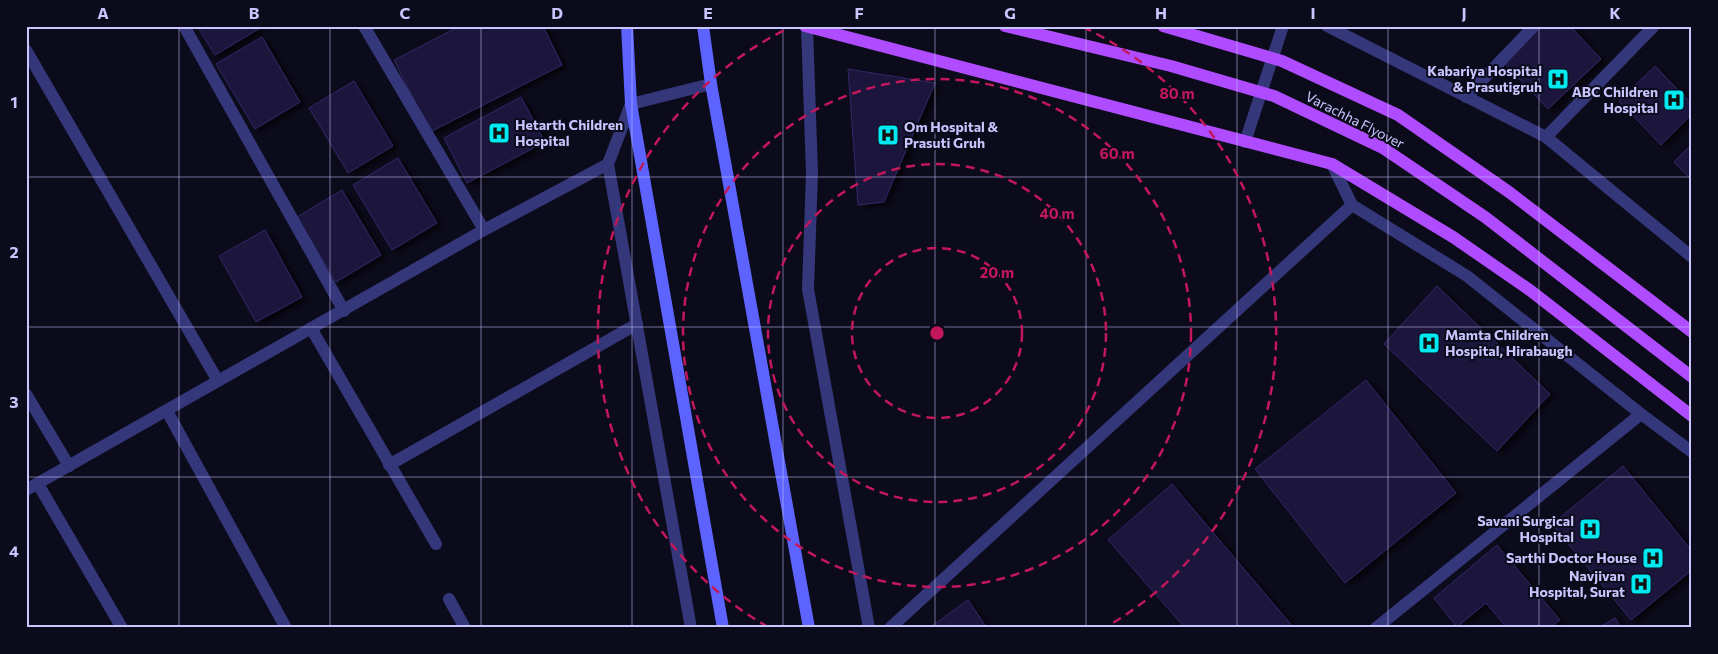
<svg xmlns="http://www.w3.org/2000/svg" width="1718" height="654" viewBox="0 0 1718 654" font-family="Commissioner,sans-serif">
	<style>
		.building { fill: #1c173c; stroke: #312869; filter: url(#shadow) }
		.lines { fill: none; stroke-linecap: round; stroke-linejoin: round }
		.minor { stroke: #35377b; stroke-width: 12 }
		.tertiary { stroke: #35377b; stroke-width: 12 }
		.secondary { stroke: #5c63ff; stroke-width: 12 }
		.primary { stroke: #b04cff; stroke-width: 12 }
		.primary-bridge { stroke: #b04cff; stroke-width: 12 }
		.grid { fill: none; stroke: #c8c5ff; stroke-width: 1; stroke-opacity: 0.55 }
		.ring { fill: none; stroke: #c2185b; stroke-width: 2.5; stroke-dasharray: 9 6 }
		.labels { text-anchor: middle; stroke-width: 4; stroke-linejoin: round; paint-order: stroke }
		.poi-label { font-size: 14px; font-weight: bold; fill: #c8c5ff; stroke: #0c0b1b; text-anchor: end }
		.street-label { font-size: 14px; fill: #c8c5ff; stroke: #0c0b1b }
		.centre { fill: #c2185b; stroke: #0c0b1b; stroke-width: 2.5 }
		.ring-label { font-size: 15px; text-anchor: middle; font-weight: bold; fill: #c2185b; stroke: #0c0b1b; stroke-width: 4; stroke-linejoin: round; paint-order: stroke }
		.neatline { fill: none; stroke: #c8c5ff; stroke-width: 2 }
		.grid-label { font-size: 16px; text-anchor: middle; font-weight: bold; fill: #c8c5ff }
	</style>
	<defs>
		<filter id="shadow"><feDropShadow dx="5.5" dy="3" stdDeviation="2.5" flood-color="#0009"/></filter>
	</defs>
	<rect width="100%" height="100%" fill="#0c0b1b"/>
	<g class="building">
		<polygon points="197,26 259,26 260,28 215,55"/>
		<polygon points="460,26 543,26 562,65 430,132 394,60"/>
		<polygon points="1540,26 1570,26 1601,59 1548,109 1503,62"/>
		<polygon points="262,37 300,102 255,129 216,64"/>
		<polygon points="1655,66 1692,104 1692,114 1661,145 1619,101"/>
		<polygon points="848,69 935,83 884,202 858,205"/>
		<polygon points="354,81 393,146 348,173 309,108"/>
		<polygon points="521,97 545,142 467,183 444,138"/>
		<polygon points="1692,144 1692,181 1674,162"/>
		<polygon points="398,158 437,223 392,250 353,185"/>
		<polygon points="342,190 381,255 336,282 297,217"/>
		<polygon points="265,230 302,297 256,322 219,256"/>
		<polygon points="1437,286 1550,394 1497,451 1384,344"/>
		<polygon points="1366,380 1456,493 1345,583 1255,469"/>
		<polygon points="1623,466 1692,551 1692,570 1631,620 1552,524"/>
		<polygon points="1172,484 1294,628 1185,628 1108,540"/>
		<polygon points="1497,545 1560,620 1550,628 1507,628 1486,603 1457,627 1434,598"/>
		<polygon points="968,600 987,628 929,628"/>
		<polygon points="1615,618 1621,628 1598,628"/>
	</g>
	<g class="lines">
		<g class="minor">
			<polyline points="184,26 344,311"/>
			<polyline points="364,26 484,230"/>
			<polyline points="26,50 218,381"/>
			<polyline points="1466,97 1534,26"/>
			<polyline points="1546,137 1654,26"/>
			<polyline points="1245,142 1283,26"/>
			<polyline points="311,328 436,544"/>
			<polyline points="26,394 69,466"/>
			<polyline points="167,411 286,628"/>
			<polyline points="389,465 637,324"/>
			<polyline points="38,484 122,628"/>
			<polyline points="449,599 465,628"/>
			<polyline points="890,628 1352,205"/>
			<polyline points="1376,628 1641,414"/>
		</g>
		<g class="tertiary">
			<polyline points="1327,26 1546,137 1692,257"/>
			<polyline points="807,27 812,173 808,289 869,628"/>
			<polyline points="1332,164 1352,205 1467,276 1641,414 1692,452"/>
			<polyline points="26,490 484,230 608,164"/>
			<polyline points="691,628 608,164 631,104 711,84"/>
		</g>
		<g class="secondary">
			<polyline points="627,26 631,104 723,628"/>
			<polyline points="703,26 711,84 809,628"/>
		</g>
		<polyline class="primary" points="805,26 1332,164 1453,237 1531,291 1692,416"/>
		<g class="primary-bridge">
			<polyline points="1005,26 1171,66 1274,96 1383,148 1485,217 1692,377"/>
			<polyline points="1163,26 1282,61 1398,115 1509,192 1692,332"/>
		</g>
	</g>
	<path class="grid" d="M179 26V628M330 26V628M481 26V628M632 26V628M783 26V628M935 26V628M1086 26V628M1237 26V628M1388 26V628M1539 26V628M26 177H1692M26 327H1692M26 477H1692"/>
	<g class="ring">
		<circle cx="937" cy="333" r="85"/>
		<circle cx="937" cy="333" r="169"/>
		<circle cx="937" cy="333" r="254"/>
		<path d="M768 627A339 339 0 0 1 791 27M1083 27A339 339 0 0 1 1106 627"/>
	</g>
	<defs>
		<g id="hospital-square" transform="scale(1.125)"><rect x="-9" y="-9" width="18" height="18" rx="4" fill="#00e8f0" stroke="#0c0b1b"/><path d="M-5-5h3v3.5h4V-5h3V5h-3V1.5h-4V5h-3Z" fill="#111"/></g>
	</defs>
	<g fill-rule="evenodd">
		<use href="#hospital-square" x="1558" y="79"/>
		<use href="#hospital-square" x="1674" y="100"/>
		<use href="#hospital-square" x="499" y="133"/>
		<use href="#hospital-square" x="888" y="135"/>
		<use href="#hospital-square" x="1429" y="343"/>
		<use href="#hospital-square" x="1590" y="529"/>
		<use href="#hospital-square" x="1653" y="558"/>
		<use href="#hospital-square" x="1641" y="584"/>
	</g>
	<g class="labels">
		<g class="poi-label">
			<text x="1542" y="76">Kabariya Hospital<tspan x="1542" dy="16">&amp; Prasutigruh</tspan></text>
			<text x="1658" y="97">ABC Children<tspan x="1658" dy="16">Hospital</tspan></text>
			<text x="515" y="130" text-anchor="start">Hetarth Children<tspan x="515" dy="16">Hospital</tspan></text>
			<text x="904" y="132" text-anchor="start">Om Hospital &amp;<tspan x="904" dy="16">Prasuti Gruh</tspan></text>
			<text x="1445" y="340" text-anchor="start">Mamta Children<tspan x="1445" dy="16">Hospital, Hirabaugh</tspan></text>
			<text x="1574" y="526">Savani Surgical<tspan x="1574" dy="16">Hospital</tspan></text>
			<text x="1637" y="563">Sarthi Doctor House</text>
			<text x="1625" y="581">Navjivan<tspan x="1625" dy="16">Hospital, Surat</tspan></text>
		</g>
		<g class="street-label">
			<text transform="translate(1355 120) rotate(27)" y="5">Varachha Flyover</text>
		</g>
	</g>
	<circle cx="937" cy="333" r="8" class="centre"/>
	<g class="ring-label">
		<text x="1177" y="99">80 m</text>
		<text x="1117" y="159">60 m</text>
		<text x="1057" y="219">40 m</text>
		<text x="997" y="278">20 m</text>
	</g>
	<rect width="1718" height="654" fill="none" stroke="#0c0b1b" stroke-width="55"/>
	<rect x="28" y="28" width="1662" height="598" class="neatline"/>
	<g class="grid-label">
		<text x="103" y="19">A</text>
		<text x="254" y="19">B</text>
		<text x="405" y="19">C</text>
		<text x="557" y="19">D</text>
		<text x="708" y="19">E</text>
		<text x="859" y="19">F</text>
		<text x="1010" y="19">G</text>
		<text x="1161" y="19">H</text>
		<text x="1313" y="19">I</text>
		<text x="1464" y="19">J</text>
		<text x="1615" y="19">K</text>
		<text x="14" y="108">1</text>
		<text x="14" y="258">2</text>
		<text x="14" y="408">3</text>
		<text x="14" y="557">4</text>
	</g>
</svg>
